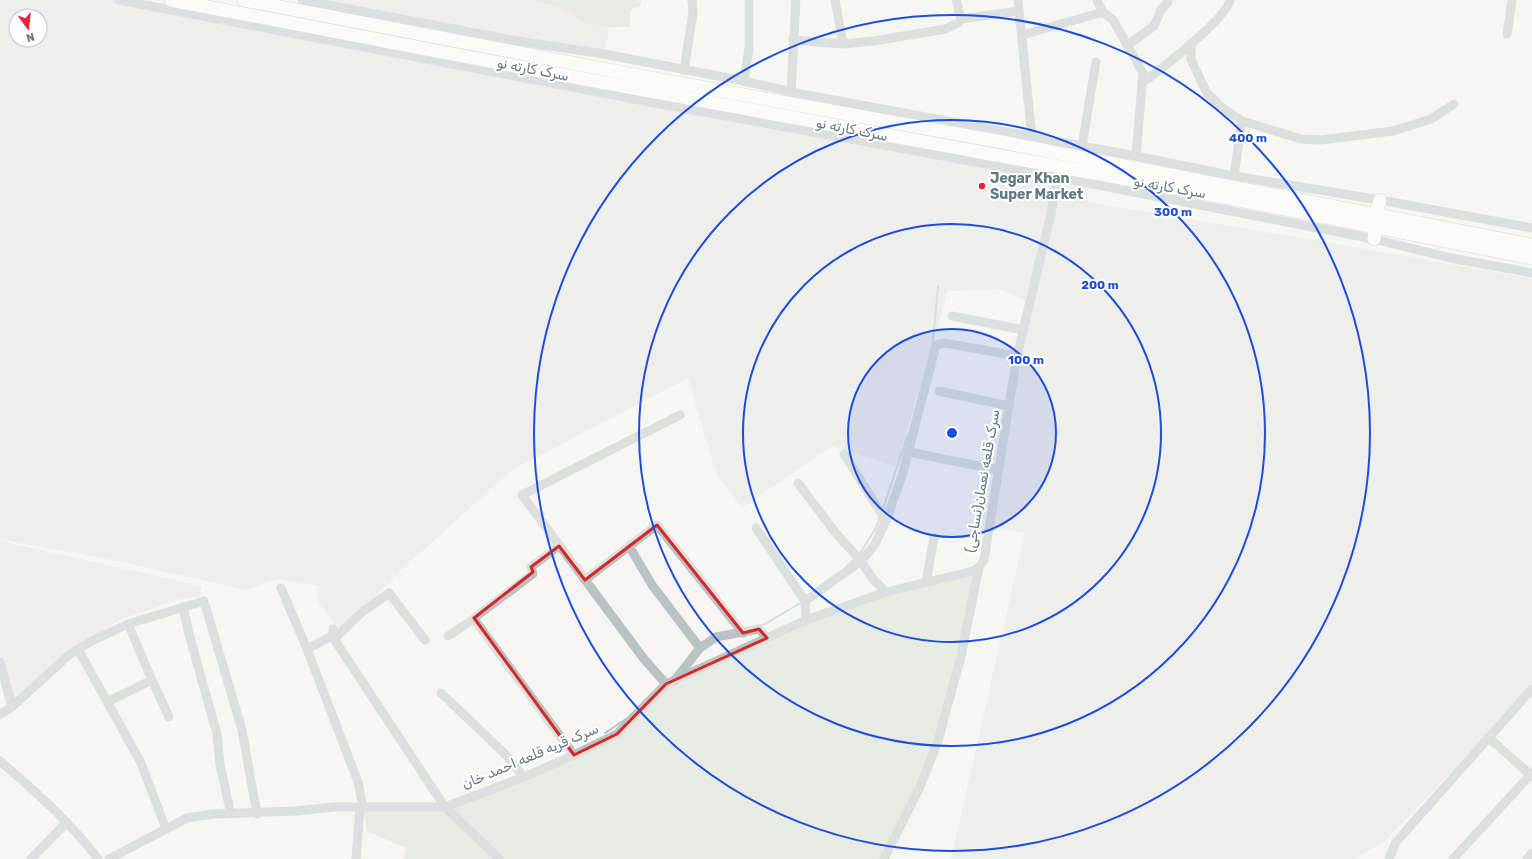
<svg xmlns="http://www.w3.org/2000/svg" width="1532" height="859" viewBox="0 0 1532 859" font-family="Rubik,Cairo,sans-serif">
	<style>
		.built { fill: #e4e5e4; fill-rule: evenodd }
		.green { fill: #d8dbd2 }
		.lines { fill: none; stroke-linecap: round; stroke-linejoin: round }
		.stream { stroke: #b3c5c4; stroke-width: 2 }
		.highway-casing { stroke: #aeb6b7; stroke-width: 14 }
		.minor { stroke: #bac3c4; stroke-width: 9 }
		.highway { stroke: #fff; stroke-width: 13 }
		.marked { fill: none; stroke: #d62828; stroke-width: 3; stroke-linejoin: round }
		.ring { fill: none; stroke: #1d4ed8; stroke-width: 2 }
		.poi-dot { fill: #e3263d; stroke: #fff; stroke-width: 1.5 }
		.labels { text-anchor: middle; stroke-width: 4; stroke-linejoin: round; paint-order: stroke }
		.street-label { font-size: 14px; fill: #617b7e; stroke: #fff }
		.poi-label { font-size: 14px; font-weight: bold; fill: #617b7e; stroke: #fff; text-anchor: start }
		.centre { fill: #1d4ed8; stroke: #fff; stroke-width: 2 }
		.ring-label { font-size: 12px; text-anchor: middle; font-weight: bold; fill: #1d4ed8; stroke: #fff; stroke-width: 4; stroke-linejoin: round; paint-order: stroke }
	</style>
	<rect width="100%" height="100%" fill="#f6f5f3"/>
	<g class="built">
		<path d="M0 0H119L1090 183 1087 202 1366 249 1532 279V688L1385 841 1354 859H951L1025 532 990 529 1031 303 1002 290 948 291 896 466 832 446 742 508 716 473 688 378 512 470 399 572 340 632 316 599 319 586 278 579 246 590 117 561 0 539ZM16 16H40V40H16Z"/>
		<polygon points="313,0 537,0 536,3 560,8 586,23 609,27 604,54"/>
		<polygon points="0,541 202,586 200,596 176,600 122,619 71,650 12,707 0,651"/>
	</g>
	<g class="green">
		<polygon points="537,0 641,0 641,5 630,10 630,27 609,27 586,23 560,8 536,2"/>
		<polygon points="979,567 938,741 884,859 404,859 406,848 367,831 363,807 445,807 617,734 666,684 806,620"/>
	</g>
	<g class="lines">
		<g class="stream">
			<polyline points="933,343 938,286"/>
			<polyline points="883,509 908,434"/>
			<polyline points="859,555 876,528 880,517"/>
			<polyline points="847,566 854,559"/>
			<polyline points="759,626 765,624 802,602"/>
			<polyline points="605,733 626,719"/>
		</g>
		<g class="highway-casing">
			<g id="highway">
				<polyline points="171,0 514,66 1234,199 1532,258"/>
				<polyline points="244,0 650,78 991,140 1532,245"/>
				<polyline points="1375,215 1380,200"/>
				<polyline points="1374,239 1376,226"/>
			</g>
		</g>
		<g class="minor">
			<polyline points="119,0 650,102 1057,177 1374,239 1451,258 1532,273"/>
			<polyline points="302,0 518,41 604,54 744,81 801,94 1136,156 1234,176 1380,200 1532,228"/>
			<polyline points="835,0 843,44"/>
			<polyline points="956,0 961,19"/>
			<polyline points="1018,0 1032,138"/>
			<polyline points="1097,0 1103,12 1113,20 1143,73 1136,156"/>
			<polyline points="1507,34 1512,0"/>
			<polyline points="1022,35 1103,12"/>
			<polyline points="793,40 843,44 874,41 945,29 958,23 961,19 1018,11"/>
			<polyline points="1191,44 1191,59 1201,81 1207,93 1220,106 1242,121 1301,139 1321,140 1393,131 1431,119 1454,104"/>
			<polyline points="1128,45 1154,26 1161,10 1168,2"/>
			<polyline points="684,70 693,13 692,0"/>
			<polyline points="744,81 749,48 749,0"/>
			<path d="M1142 83C1160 70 1226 19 1230 0"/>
			<polyline points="791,92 796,0"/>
			<polyline points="1081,152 1096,62"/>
			<polyline points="1234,176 1242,121"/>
			<polyline points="952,316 1024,330"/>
			<polyline points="939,391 1009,406"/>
			<polyline points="909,452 998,470"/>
			<polyline points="844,454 886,521"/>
			<polyline points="798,483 835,532 861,561 873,579 886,592"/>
			<polyline points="756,528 805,601 806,620"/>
			<polyline points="629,546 652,585 700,648"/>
			<polyline points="585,580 657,525 743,633"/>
			<polyline points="926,582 934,538"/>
			<polyline points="281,588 307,649 358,782 363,807"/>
			<polyline points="805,601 861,561 874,546 886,521 902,476 936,345 945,343 1017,356"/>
			<polyline points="183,607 189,634 217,734 220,765 231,814"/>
			<polyline points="474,619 574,755"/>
			<polyline points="128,624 152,680 169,717"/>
			<polyline points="333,629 334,639 445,807 499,859"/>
			<polyline points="448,636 474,619 474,618 533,574 531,567 559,546"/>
			<polyline points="334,639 361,613 389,593 425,640"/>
			<polyline points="78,649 141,763 166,829"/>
			<polyline points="307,649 334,635"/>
			<polyline points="0,662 12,707"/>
			<polyline points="674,681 700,648 716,637 759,629 767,638"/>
			<polyline points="666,684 644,659 522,495 680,415"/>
			<polyline points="441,693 504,753 524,777"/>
			<polyline points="107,702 152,680"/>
			<polyline points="0,714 12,707 70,654 92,641 128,624 204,601 242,730 257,814"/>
			<polyline points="1488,737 1532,776"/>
			<path d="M0 761C35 791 70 822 98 859"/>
			<polyline points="31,859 66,823"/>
			<polyline points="109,859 187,818 213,814 296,811 334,807 445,807 524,777 574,755 617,734 666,684 806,620 886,592 973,571 979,567"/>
			<polyline points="356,859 360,808"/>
			<polyline points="884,859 920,787 938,741 961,656 979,567 984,560 1017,356 1051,214 1058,172"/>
			<polyline points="1389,859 1396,842 1532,689"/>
			<polyline points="1453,859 1532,773"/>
			<polyline points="1527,859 1532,853"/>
		</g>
		<use href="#highway" class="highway"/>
	</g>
	<path d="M0 0H1532V859H0ZM657 525 743 633 759 629 767 638 666 684 617 734 574 755 474 618 533 572 531 567 559 546 585 580Z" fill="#f6f5f3" fill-opacity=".55" fill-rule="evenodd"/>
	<path class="marked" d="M657 525 743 633 759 629 767 638 666 684 617 734 574 755 474 618 533 572 531 567 559 546 585 580Z"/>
	<circle cx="952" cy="433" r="104" fill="#1d4ed8" fill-opacity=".12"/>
	<g class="ring">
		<circle cx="952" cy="433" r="104"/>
		<circle cx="952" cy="433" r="209"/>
		<circle cx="952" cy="433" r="313"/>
		<circle cx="952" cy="433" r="418"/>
	</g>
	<circle class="poi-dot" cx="982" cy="186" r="4"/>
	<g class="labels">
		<g class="street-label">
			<text transform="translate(533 69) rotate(11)" y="5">سرک کارته نو</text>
			<text transform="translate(852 129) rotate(11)" y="5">سرک کارته نو</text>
			<text transform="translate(1170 187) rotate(10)" y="5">سرک کارته نو</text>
			<text transform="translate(982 481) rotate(-80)" y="5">سرک قلعه نعمان(نساجی)</text>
			<text transform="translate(530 756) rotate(-23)" y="5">سرک قریه قلعه احمد خان</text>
		</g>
		<g class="poi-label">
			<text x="990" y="183">Jegar Khan<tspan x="990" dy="16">Super Market</tspan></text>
		</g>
	</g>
	<circle cx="952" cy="433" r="6" class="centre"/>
	<g class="ring-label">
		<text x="1248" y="142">400 m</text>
		<text x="1173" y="216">300 m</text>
		<text x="1100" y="289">200 m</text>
		<text x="1026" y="364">100 m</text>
	</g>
	<g transform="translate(28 28) rotate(165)"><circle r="19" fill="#ffffff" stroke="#c0cacb"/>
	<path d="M0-3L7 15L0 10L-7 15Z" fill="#e3263d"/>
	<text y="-6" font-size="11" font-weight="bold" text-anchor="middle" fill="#617b7e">N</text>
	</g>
</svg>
